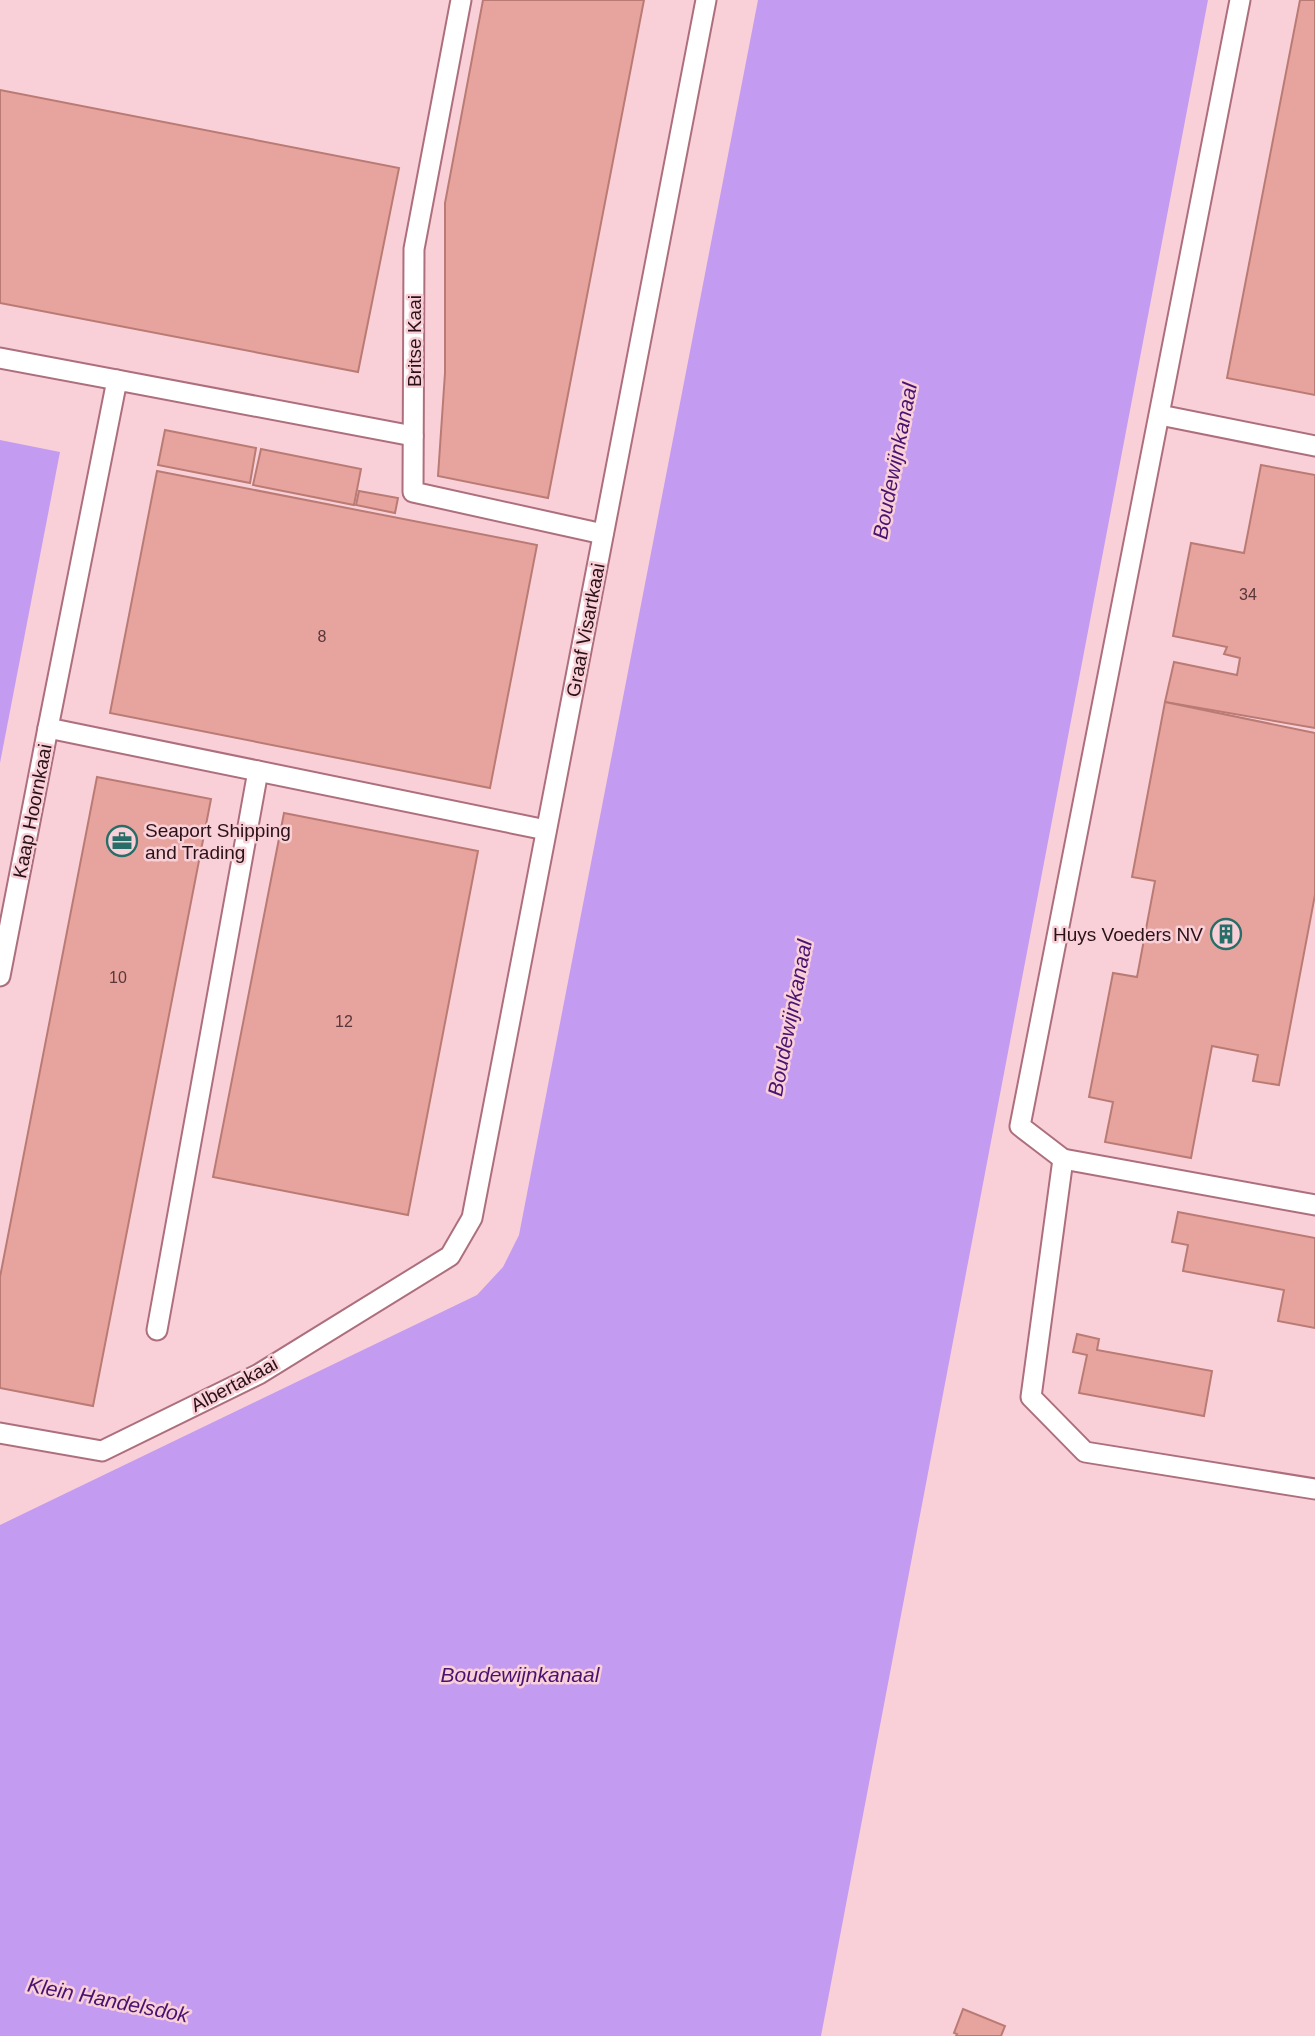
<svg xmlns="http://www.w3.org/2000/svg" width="1315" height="2036" viewBox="0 0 1315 2036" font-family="Helvetica,sans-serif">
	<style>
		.water { fill: #c39bf0 }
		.building { fill: #e7a49e; stroke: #ba7b75; stroke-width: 2 }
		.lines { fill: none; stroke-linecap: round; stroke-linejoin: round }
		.lane-casing { stroke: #ad6f7d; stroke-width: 23 }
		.lane { stroke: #fff; stroke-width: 19 }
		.labels { text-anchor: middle; stroke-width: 5; stroke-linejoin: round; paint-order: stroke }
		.number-label { font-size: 16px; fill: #583639 }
		.street-label { font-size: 19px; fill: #291117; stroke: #fad0d8 }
		.poi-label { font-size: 19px; fill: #291117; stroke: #fad0d8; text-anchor: start }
		.water-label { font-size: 21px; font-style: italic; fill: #481271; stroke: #fad0d8 }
	</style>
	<rect width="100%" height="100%" fill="#fad0d8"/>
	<g class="water">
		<polygon points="758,0 1208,0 821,2036 0,2036 0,1525 477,1295 503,1267 519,1235"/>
		<polygon points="0,440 60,452 0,763"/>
	</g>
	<g class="building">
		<polygon points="483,0 644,0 548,498 438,476 445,373 445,203"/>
		<polygon points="1300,0 1315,0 1315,395 1227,378"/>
		<polygon points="0,90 399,168 358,372 0,303"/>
		<polygon points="165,430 256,448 250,483 158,465"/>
		<polygon points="261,449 361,469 354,505 253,485"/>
		<polygon points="1261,465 1315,475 1315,728 1165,702 1174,662 1237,675 1240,658 1224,654 1227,647 1173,636 1191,543 1244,553"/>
		<polygon points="157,471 537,545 490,788 110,713"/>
		<polygon points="359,491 398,498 395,513 356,505"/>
		<polygon points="1165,702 1315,733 1315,895 1279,1085 1253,1081 1258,1055 1212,1046 1191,1158 1105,1142 1113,1102 1089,1097 1113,973 1137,977 1155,881 1132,877"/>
		<polygon points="97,777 211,799 93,1406 0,1388 0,1277"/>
		<polygon points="284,813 478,851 408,1215 213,1177"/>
		<polygon points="1178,1212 1315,1238 1315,1328 1278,1321 1284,1290 1183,1271 1188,1245 1172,1242"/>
		<polygon points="1077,1334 1099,1339 1097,1350 1212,1371 1204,1416 1079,1393 1087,1355 1073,1352"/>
		<polygon points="963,2009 1005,2026 1001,2036 956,2036 957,2034 954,2033"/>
	</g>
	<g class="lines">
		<g class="lane-casing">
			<g id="lane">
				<polyline points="461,0 414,249 413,492 603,534"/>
				<polyline points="1240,0 1020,1126 1063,1159 1031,1397 1085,1452 1315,1489"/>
				<polyline points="0,358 117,380"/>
				<polyline points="1160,415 1315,446"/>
				<polyline points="413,436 117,380 48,728 546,830"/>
				<polyline points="0,976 48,728"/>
				<polyline points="1063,1159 1315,1205"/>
				<polyline points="157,1330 258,771"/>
				<polyline points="0,1433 102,1451 259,1374 450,1256 472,1218 706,0"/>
			</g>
		</g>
		<use href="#lane" class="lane"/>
	</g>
	<defs>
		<g id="office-ring" transform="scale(1.575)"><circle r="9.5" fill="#fad0d8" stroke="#266e67" stroke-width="1.5"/><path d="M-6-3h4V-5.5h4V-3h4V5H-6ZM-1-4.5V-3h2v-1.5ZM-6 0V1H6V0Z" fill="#266e67"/></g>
		<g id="building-ring" transform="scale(1.575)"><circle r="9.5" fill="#fad0d8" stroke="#266e67" stroke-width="1.5"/><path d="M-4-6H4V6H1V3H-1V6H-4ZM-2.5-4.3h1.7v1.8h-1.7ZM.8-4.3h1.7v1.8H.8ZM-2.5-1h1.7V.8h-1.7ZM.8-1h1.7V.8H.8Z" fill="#266e67"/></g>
	</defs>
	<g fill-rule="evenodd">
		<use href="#office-ring" x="122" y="841"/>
		<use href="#building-ring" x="1226" y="934"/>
	</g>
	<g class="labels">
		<g class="number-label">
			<text x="1248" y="600">34</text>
			<text x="322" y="642">8</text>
			<text x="118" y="983">10</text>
			<text x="344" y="1027">12</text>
		</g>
		<g class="street-label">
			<text transform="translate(414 341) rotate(-90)" y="7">Britse Kaai</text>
			<text transform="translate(585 630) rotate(-79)" y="7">Graaf Visartkaai</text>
			<text transform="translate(32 811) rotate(-79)" y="7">Kaap Hoornkaai</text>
			<text transform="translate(234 1384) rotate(-28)" y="7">Albertakaai</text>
		</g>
		<g class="poi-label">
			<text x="145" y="837">Seaport Shipping<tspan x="145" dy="22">and Trading</tspan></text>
			<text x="1203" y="941" text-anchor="end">Huys Voeders NV</text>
		</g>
		<g class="water-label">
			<text transform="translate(895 461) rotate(-79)" y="7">Boudewijnkanaal</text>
			<text transform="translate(790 1018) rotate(-79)" y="7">Boudewijnkanaal</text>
			<text x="520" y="1682">Boudewijnkanaal</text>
			<text transform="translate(108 2000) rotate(11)" y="7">Klein Handelsdok</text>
		</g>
	</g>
</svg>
